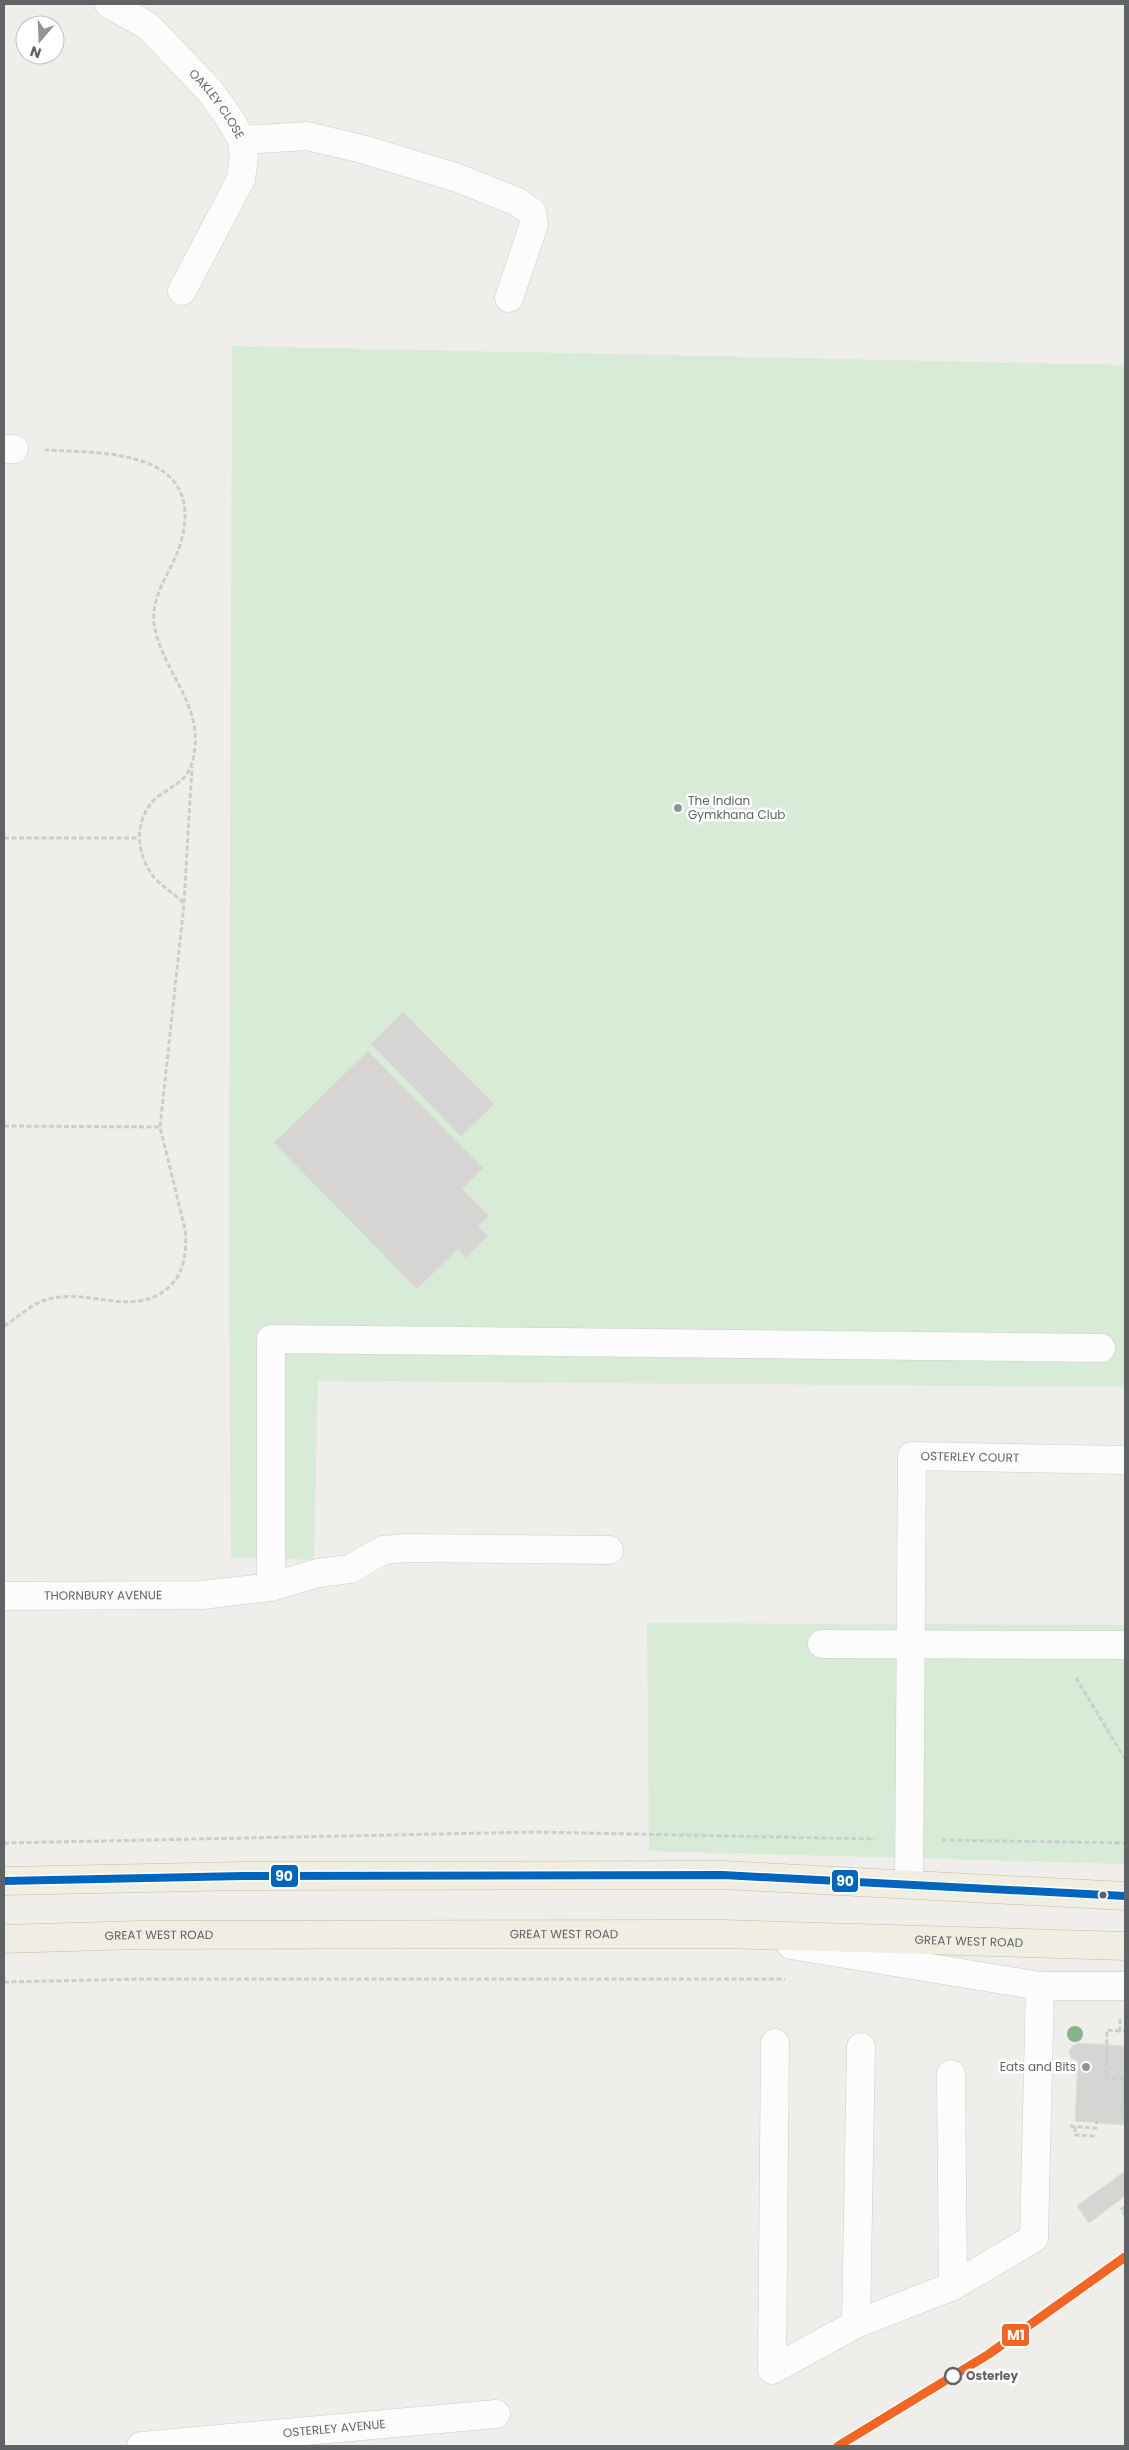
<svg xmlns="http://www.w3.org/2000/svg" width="1129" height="2450" viewBox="0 0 1129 2450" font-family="Poppins,sans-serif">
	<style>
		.green { fill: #d8ebd6 }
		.building { fill: #d6d5d3; stroke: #deddd9 }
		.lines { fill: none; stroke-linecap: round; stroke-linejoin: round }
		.minor-casing { stroke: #cbcccc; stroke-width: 29 }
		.highway-casing { stroke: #c8b996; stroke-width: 29 }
		.path { stroke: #cacfcc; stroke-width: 3; stroke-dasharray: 5 2.5; stroke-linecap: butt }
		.minor { stroke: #fdfcfc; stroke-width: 28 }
		.highway { stroke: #f0ede3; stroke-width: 28 }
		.bus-1-casing { stroke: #fff; stroke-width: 11 }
		.bus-1 { stroke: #0065bd; stroke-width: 8 }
		.metro-1-casing { stroke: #fff; stroke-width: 12 }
		.metro-1 { stroke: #f26522; stroke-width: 9 }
		.tree { fill: #88b388 }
		.poi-dot { fill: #919496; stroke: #fff; stroke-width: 2 }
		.bus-dot { fill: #5f6368; stroke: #fff; stroke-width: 2 }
		.stop-dot { fill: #fff; stroke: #5f6368; stroke-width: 2.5 }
		.labels { text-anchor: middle; stroke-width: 5; stroke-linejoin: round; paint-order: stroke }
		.street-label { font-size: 12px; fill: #5f6368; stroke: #fff }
		.poi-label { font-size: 12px; fill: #5f6368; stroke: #fff; text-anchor: start }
		.stop-label { font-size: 12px; font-weight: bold; fill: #5f6368; stroke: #fff; text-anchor: start }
		.line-badge { stroke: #fff; stroke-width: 2 }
		.badge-label { font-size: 14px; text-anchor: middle; font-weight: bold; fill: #fff }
	</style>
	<rect width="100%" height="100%" fill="#efeeea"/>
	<g class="green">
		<polygon points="232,346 1125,365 1125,1387 318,1381 314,1560 231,1557 229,1251"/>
		<polygon points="647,1623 1125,1625 1125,1864 649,1851"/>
	</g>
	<g class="building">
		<polygon points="403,1012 494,1104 461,1136 371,1044"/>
		<polygon points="368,1051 483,1168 462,1189 489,1216 478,1226 488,1236 466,1258 458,1249 417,1289 274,1143"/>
		<polygon points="1079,2043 1125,2046 1125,2125 1075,2121 1078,2061 1071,2058 1069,2051 1073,2045"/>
		<polygon points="1125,2171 1125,2196 1089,2223 1077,2206"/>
	</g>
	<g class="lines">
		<g class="minor-casing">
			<g id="minor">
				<path id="s1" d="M109 4 148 26 210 91 230 119 242 140 244 157 241 179 182 291"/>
				<polyline points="242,140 307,136 362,149 455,177 518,202 532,212 534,224 509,298"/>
				<polyline points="4,449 14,449"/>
				<polyline points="271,1587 271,1339 1101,1348"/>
				<path id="s2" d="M4 1596 202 1595 271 1587 318 1573 350 1569 383 1550 407 1548 609 1550"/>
				<polyline points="822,1644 1125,1645"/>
				<path id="s3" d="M909 1883 912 1456 1125 1460"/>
				<polyline points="791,1945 1040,1986 1125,1986"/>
				<polyline points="775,2043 772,2370 856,2324 953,2286 1034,2238 1040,1986"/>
				<polyline points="951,2074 953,2286"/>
				<polyline points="856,2324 861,2047"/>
				<path id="s4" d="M141 2446 496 2414"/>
			</g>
		</g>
		<g class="highway-casing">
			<g id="highway">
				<polyline points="4,1881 243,1876 723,1875 1125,1896"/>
				<path id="s5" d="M4 1939 139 1935 723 1934 1125 1946"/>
			</g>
		</g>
		<g class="path">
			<polyline points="4,838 139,838"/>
			<polyline points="184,903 192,767"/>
			<polyline points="4,1126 160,1127"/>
			<path d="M4 1326C19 1317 32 1303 49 1299 89 1288 136 1319 170 1286 185 1272 187 1249 185 1229L160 1127 184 904C174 892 156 884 149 870 135 847 136 817 156 798 166 790 178 785 186 775 192 767 194 757 195 747 200 701 160 667 154 623 151 593 173 570 181 542 206 449 106 453 45 450"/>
			<polyline points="1076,1678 1125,1759"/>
			<polyline points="942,1840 1125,1843"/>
			<polyline points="4,1843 535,1832 875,1839"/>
			<polyline points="4,1982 141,1979 785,1979"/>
			<polyline points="1120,2019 1120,2031 1125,2031"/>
			<polyline points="1120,2031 1107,2030 1106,2078 1124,2079"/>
			<polyline points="1125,2079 1122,2114 1125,2114"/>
			<polyline points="1070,2126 1096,2128 1097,2119"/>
			<polyline points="1075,2127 1075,2135 1096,2136"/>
			<polyline points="1125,2207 1121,2210 1125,2215"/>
		</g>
		<use href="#minor" class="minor"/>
		<use href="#highway" class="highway"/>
		<g class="bus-1-casing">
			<polyline id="bus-1" points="4,1881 243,1876 723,1875 1125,1896"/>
		</g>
		<use href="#bus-1" class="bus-1"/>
		<g class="metro-1-casing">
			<polyline id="metro-1" points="838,2446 989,2354 1125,2257"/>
		</g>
		<use href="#metro-1" class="metro-1"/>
	</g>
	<circle class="tree" cx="1075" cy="2034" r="8"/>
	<g class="poi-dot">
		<circle cx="678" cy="808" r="5"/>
		<circle cx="1086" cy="2067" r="5"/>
	</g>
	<circle class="bus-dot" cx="1103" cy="1895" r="4.5"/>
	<circle class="stop-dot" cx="953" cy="2376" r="8"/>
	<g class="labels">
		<g class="street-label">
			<text dy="4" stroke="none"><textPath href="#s1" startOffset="149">OAKLEY CLOSE</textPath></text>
			<text dy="4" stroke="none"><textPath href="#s3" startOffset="485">OSTERLEY COURT</textPath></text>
			<text dy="4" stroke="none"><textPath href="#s2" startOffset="99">THORNBURY AVENUE</textPath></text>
			<text dy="4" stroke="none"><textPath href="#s5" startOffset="560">GREAT WEST ROAD</textPath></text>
			<text dy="4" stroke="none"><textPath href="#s5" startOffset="155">GREAT WEST ROAD</textPath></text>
			<text dy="4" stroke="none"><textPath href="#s5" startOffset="965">GREAT WEST ROAD</textPath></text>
			<text dy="4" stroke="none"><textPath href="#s4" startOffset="194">OSTERLEY AVENUE</textPath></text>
		</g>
		<g class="poi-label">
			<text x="688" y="805">The Indian<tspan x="688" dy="14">Gymkhana Club</tspan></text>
			<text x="1076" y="2071" text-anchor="end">Eats and Bits</text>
		</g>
		<g class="stop-label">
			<text x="966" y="2380">Osterley</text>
		</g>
	</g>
	<g class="line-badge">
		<rect x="270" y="1864" width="29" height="24" rx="5" fill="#0065bd"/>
		<rect x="831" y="1869" width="28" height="24" rx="5" fill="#0065bd"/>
		<rect x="1001" y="2323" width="29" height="24" rx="5" fill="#f26522"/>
	</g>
	<g class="badge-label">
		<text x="284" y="1881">90</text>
		<text x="845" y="1886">90</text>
		<text x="1016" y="2340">M1</text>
	</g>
	<rect width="1129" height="2450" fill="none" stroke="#5f6368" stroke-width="10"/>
	<g transform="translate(40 40) rotate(199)"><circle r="24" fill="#ffffff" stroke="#bfc1c3"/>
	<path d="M0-4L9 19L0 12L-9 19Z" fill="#919496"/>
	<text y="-8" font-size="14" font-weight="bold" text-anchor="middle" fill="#5f6368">N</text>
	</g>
</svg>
